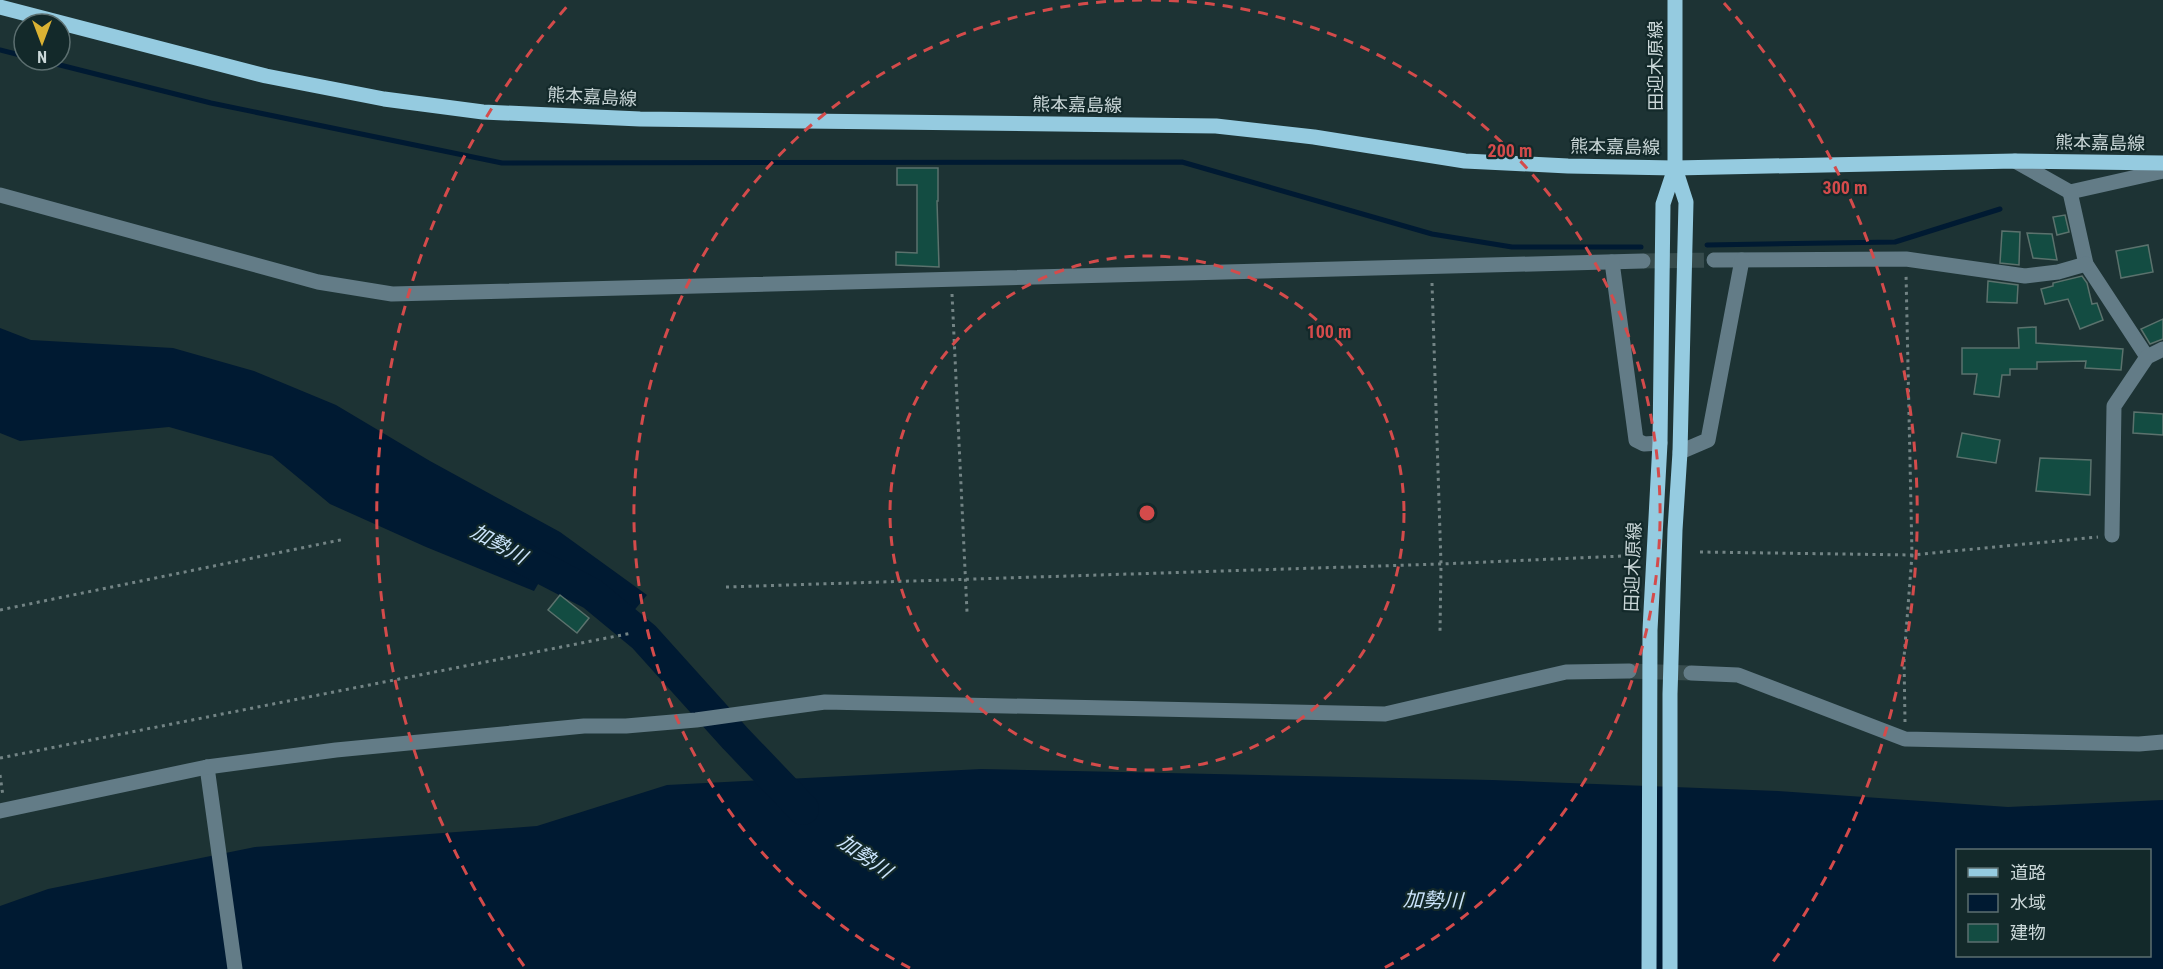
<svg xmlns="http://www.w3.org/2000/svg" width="2163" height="969" viewBox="0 0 2163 969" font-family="'Roboto Condensed','Noto Sans JP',sans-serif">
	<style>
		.water { fill: #001a32; fill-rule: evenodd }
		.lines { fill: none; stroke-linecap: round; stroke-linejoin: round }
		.stream { stroke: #001a32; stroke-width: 5 }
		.river { stroke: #001a32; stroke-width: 32 }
		.building { fill: #134c42; stroke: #5b726d; stroke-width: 1.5 }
		.minor-tunnel { stroke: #374c4d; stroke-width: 15; stroke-dasharray: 15 8; stroke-linecap: butt }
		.path { stroke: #738485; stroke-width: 3; stroke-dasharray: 3 4.5; stroke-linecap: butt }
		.minor { stroke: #637c87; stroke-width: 15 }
		.major { stroke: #95cbe0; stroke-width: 15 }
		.ring { fill: none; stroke: #d44b4b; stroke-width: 3; stroke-dasharray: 10 8 }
		.labels { text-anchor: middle; stroke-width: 4.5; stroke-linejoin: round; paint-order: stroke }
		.street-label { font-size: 18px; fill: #cad7d8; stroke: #13292a }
		.water-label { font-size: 20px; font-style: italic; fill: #cce5fc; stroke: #13292a }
		.centre { fill: #d44b4b; stroke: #13292a; stroke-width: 3 }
		.ring-label { font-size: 18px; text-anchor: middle; font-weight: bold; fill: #d44b4b; stroke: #13292a; stroke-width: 4.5; stroke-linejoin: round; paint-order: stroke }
	</style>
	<rect width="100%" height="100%" fill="#1d3334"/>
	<g class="water">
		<polygon points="0,328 31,340 173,348 254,371 336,405 430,461 560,532 647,595 627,619 563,567 548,567 534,591 426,547 330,504 272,456 169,427 20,441 0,433"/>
		<path d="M981 769 1492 780 1778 791 2008 807 2163 800V969H0V906L48 889 255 847 537 826 667 785ZM1958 850H2150V956H1958Z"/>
	</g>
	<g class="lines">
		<g class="stream">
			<polyline points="0,50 24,56"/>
			<polyline points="40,60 211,103 502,163 1182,162 1432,234 1512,247 1641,247"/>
			<polyline points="1707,245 1895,242 2000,209"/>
		</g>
		<polyline class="river" points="507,550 592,594 644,637 735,738 803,809"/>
	</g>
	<g class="building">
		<polygon points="897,168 938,168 938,201 937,201 939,267 896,265 896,252 917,253 917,185 897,185"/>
		<polygon points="2065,215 2069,232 2057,235 2053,217"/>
		<polygon points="2002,231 2020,232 2019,265 2000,263"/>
		<polygon points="2027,233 2052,234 2057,260 2033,258"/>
		<polygon points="2148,245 2153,272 2121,278 2116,251"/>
		<polygon points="2082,276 2087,283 2092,304 2097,303 2103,320 2080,329 2068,299 2045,304 2041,289 2053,286 2053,283"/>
		<polygon points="1988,281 2018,285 2017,303 1987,302"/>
		<polygon points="2163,319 2163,339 2150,344 2141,329"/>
		<polygon points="2036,327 2036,343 2123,349 2121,370 2085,368 2086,361 2037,362 2037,369 2010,369 2010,375 2002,375 1999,397 1974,394 1977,374 1962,374 1962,348 2019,348 2018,328"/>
		<polygon points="2134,412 2163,414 2163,435 2133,433"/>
		<polygon points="1962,433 2000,440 1996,463 1957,457"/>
		<polygon points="2040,458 2091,460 2090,495 2036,491"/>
		<polygon points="560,595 589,618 577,633 548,610"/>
	</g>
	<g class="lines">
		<g class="minor-tunnel">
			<polyline points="1643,261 1714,260"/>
			<polyline points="1629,671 1691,673"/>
		</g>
		<g class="path">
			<polyline points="1432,283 1441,564 1440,632"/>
			<polyline points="952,294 967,612"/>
			<polyline points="1700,552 1912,555 2098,537"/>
			<polyline points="726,587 1441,564 1622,556"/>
			<polyline points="0,610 345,539"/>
			<polyline points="1905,722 1904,658 1912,555 1906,273"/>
			<polyline points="0,758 632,633"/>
			<polyline points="0,775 3,796"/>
		</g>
		<g class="minor">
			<polyline points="2015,161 2070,192 2163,171"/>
			<polyline points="2070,192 2086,264 2147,357"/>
			<polyline points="0,195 318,282 392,294 1643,261"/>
			<polyline points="1714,260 1906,259 2025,276 2058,272 2086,264"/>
			<polyline points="1612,262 1636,440 1644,444 1660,443"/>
			<polyline points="1680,452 1708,440 1742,260"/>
			<polyline points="2112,535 2114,406 2147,357 2163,349"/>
			<polyline points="1691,673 1738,675 1905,739 2139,744 2163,742"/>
			<polyline points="207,767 235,969"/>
			<polyline points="0,811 207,767 336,750 584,726 626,726 696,720 825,702 1385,714 1566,672 1629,671"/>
		</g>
		<g class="major">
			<polyline points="0,7 266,76 384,99 483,112 640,119 1216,126 1314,137 1465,161 1568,166 1675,168 2015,161 2163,163"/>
			<polyline points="1649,969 1650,630 1660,443 1663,204 1675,168"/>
			<polyline points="1670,969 1670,694 1675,530 1680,452 1686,202 1675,168 1675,0"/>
		</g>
	</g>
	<g class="ring">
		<circle cx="1147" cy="513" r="257"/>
		<path d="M910 968A513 513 0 0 1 1143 0M1151 0A513 513 0 0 1 1384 968"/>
		<path d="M524 966A770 770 0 0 1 570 3M1724 3A770 770 0 0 1 1770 966"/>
	</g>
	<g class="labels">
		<g class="street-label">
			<text transform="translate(1656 66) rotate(-90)" y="6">田迎木原線</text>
			<text transform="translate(592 97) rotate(3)" y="6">熊本嘉島線</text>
			<text transform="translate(1077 105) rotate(1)" y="6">熊本嘉島線</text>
			<text transform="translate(2100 143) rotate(1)" y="6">熊本嘉島線</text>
			<text transform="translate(1615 147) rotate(1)" y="6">熊本嘉島線</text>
			<text transform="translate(1633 567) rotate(-88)" y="6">田迎木原線</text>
		</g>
		<g class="water-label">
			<text transform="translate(499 544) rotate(29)" y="7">加勢川</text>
			<text transform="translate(865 856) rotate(35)" y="7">加勢川</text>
			<text transform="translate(1433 900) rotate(2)" y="7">加勢川</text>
		</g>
	</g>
	<circle cx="1147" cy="513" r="9" class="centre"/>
	<g class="ring-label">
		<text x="1510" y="157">200 m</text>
		<text x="1845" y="194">300 m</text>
		<text x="1329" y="338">100 m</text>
	</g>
	<rect x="1956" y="849" width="195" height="108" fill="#13292a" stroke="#5c6f70" stroke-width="1.5"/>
	<rect x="1968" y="868" width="30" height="9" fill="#95cbe0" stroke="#5c6f70" stroke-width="1.5"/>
	<text x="2010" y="879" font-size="18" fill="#cad7d8">道路</text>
	<rect x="1968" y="894" width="30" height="18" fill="#001a32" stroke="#5c6f70" stroke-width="1.5"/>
	<text x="2010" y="909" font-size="18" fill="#cad7d8">水域</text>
	<rect x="1968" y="924" width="30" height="18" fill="#134c42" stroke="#5c6f70" stroke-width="1.5"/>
	<text x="2010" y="939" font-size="18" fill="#cad7d8">建物</text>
	<g transform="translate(42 42) rotate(180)"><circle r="28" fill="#13292a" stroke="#5c6f70" stroke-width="1.5"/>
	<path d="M0-4.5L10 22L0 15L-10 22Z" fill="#dbb233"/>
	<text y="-9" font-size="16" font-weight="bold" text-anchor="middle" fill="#cad7d8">N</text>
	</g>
</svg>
